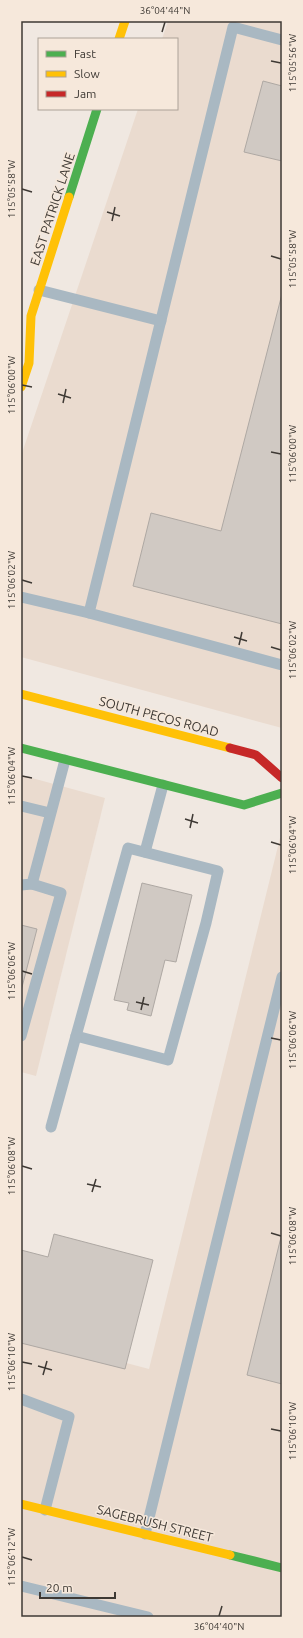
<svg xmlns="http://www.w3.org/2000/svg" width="303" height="1638" viewBox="0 0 303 1638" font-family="Ubuntu,sans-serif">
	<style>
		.built { fill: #eadbcf }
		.building { fill: #d0c9c3; stroke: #aea8a3 }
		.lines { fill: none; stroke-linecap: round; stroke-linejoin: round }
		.lane { stroke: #a9b8c2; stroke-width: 11 }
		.fast { stroke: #4caf50; stroke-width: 9 }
		.slow { stroke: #ffc107; stroke-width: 9 }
		.jam { stroke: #c62828; stroke-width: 9 }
		.ticks { fill: none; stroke: #3e3934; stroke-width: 1.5 }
		.labels { text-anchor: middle; stroke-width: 3; stroke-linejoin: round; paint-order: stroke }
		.street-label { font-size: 13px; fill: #3e3934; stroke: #f6e8db }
		.neatline { fill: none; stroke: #3e3934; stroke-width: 1.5 }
		.ticks-label { font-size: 10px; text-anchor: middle; fill: #3e3934 }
	</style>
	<rect width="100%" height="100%" fill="#f0e8e1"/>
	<g class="built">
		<polygon points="168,21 282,21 282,728 21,657 21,456 138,109 177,109 177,39 162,39"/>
		<polygon points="21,775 105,798 36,1076 21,1072"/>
		<polygon points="280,838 282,839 282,1617 21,1617 21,1335 149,1369"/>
	</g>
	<g class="building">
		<polygon points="263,81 282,86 282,161 244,152"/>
		<polygon points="282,294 282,624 133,586 151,513 221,531"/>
		<polygon points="142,883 192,895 176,962 165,960 151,1016 127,1010 129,1003 114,1000"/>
		<polygon points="21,925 37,929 21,991"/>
		<polygon points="282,1233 282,1384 247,1375"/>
		<polygon points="54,1234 153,1260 125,1369 21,1343 21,1250 48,1257"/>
	</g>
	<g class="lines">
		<g class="lane">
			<polyline points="282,40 233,27 89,613 282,665"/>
			<polyline points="39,290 161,321"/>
			<polyline points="21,597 89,613"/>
			<polyline points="21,806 50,813"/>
			<polygon points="128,848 218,871 206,923 168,1060 76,1036"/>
			<polyline points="145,852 163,785"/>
			<polyline points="21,885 32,884 65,760"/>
			<polyline points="21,1036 61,893 32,884"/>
			<polyline points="51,1127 76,1036"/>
			<polyline points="21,1399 69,1417 45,1510"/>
			<polyline points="145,1534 282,977"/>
			<polyline points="21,1586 148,1617"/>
		</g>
		<g class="fast">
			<polyline points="69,197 97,109"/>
			<polyline points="21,748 244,805 282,793"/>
			<polyline points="230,1555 282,1568"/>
		</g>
		<g class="slow">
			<polyline points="119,39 125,21"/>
			<polyline points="21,387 29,363 31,316 69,197"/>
			<polyline points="21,694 230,748"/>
			<polyline points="21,1504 230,1555"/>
		</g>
		<polyline class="jam" points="230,748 256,755 282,778"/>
	</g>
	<path class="ticks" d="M162 32 165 22M271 61 281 63M22 189 32 192M107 212 120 216M112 221 115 207M271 256 281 259M22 385 32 387M58 394 71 398M63 403 66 389M271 452 281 454M22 580 32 583M234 637 247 641M239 645 242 632M271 647 281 650M22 776 32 778M185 819 198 823M190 828 193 814M271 842 281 845M22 971 32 974M136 1002 149 1005M141 1010 144 997M271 1038 281 1040M22 1166 32 1169M87 1184 101 1187M92 1192 96 1179M271 1233 281 1236M22 1362 32 1364M38 1366 52 1370M43 1375 47 1361M271 1429 281 1431M22 1557 32 1560M219 1616 222 1606"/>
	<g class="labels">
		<g class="street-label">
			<text transform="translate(52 209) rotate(-72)" y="5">EAST PATRICK LANE</text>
			<text transform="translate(159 716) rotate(15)" y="5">SOUTH PECOS ROAD</text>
			<text transform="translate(155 1523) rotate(14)" y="5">SAGEBRUSH STREET</text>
		</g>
	</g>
	<rect width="303" height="1638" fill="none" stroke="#f6e8db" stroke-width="44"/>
	<rect x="38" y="38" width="140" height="72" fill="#f6e8db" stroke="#aca298"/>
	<rect x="46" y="51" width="20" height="6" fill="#4caf50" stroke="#aca298"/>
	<text x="74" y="58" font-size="12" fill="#3e3934">Fast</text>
	<rect x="46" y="71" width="20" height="6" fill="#ffc107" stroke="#aca298"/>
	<text x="74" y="78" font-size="12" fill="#3e3934">Slow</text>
	<rect x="46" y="91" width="20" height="6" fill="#c62828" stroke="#aca298"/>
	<text x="74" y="98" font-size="12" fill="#3e3934">Jam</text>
	<path d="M40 1592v6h75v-6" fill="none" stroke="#3e3934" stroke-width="2"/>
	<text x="46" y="1592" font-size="12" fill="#3e3934" stroke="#f6e8db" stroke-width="3" paint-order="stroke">20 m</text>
	<rect x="22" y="22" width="259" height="1594" class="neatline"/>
	<g class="ticks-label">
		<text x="165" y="14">36°04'44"N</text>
		<text transform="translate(292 63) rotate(-90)" y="4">115°05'56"W</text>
		<text transform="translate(11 189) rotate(-90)" y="4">115°05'58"W</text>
		<text transform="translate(292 259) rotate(-90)" y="4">115°05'58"W</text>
		<text transform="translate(11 385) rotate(-90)" y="4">115°06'00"W</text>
		<text transform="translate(292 454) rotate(-90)" y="4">115°06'00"W</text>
		<text transform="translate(11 580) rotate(-90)" y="4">115°06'02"W</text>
		<text transform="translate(292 650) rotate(-90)" y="4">115°06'02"W</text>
		<text transform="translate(11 776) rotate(-90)" y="4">115°06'04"W</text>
		<text transform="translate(292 845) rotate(-90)" y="4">115°06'04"W</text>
		<text transform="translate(11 971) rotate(-90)" y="4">115°06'06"W</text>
		<text transform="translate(292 1040) rotate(-90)" y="4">115°06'06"W</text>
		<text transform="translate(11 1166) rotate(-90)" y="4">115°06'08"W</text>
		<text transform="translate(292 1236) rotate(-90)" y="4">115°06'08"W</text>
		<text transform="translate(11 1362) rotate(-90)" y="4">115°06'10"W</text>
		<text transform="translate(292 1431) rotate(-90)" y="4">115°06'10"W</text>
		<text transform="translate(11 1557) rotate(-90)" y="4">115°06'12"W</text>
		<text x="219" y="1630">36°04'40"N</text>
	</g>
</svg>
